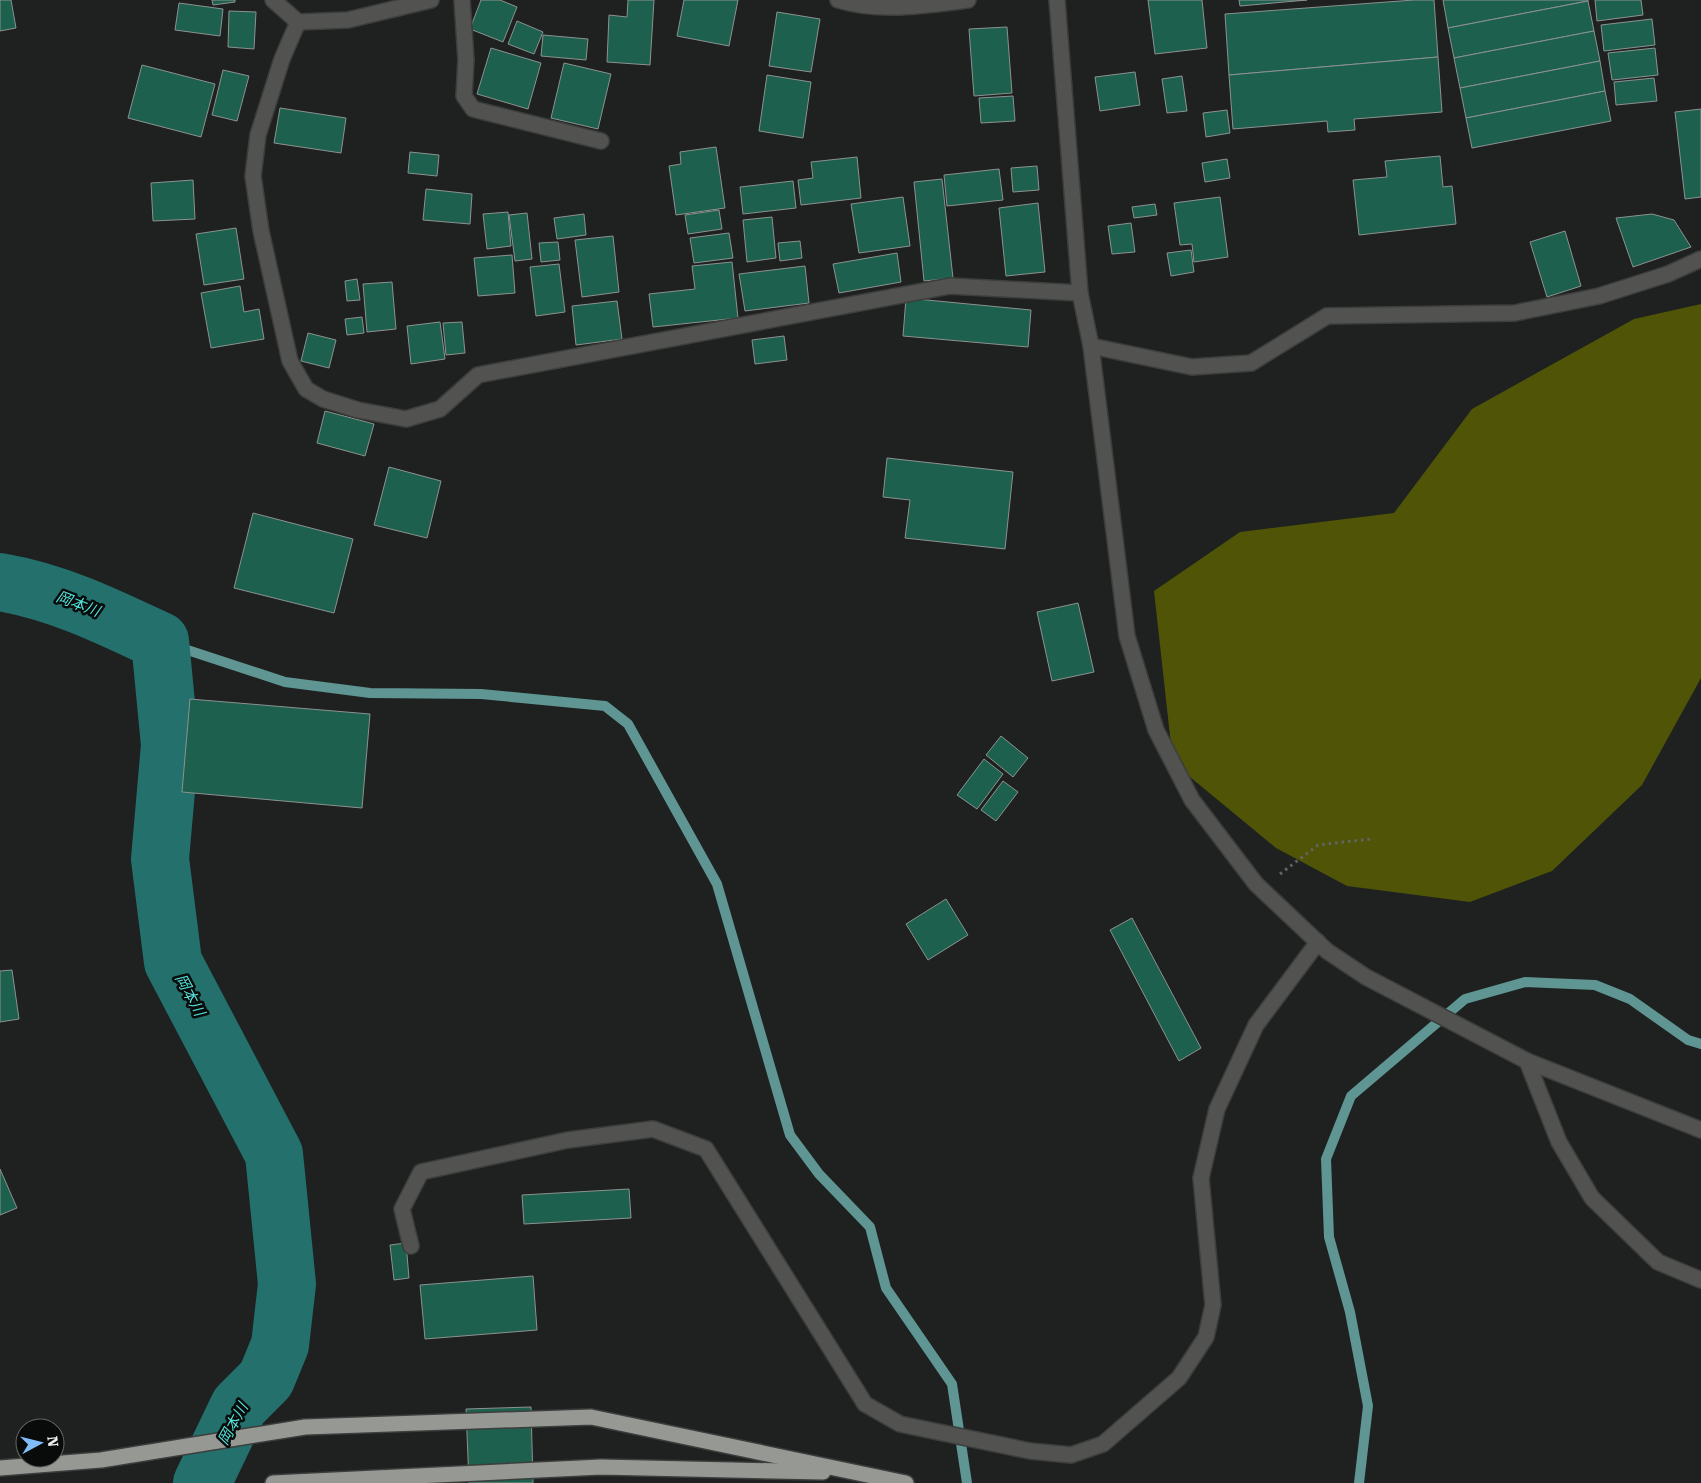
<svg xmlns="http://www.w3.org/2000/svg" width="1701" height="1483" viewBox="0 0 1701 1483" font-family="'Roboto Serif','Noto Sans JP',serif">
	<style>
		.forest { fill: #4f5407 }
		.lines { fill: none; stroke-linecap: round; stroke-linejoin: round }
		.stream { stroke: #5f9693; stroke-width: 10 }
		.river { stroke: #23706d; stroke-width: 58 }
		.building { fill: #1d604e; stroke: #8d9290 }
		.minor-casing { stroke: #3b3e3c; stroke-width: 18 }
		.highway-casing { stroke: #3b3e3c; stroke-width: 18 }
		.path { stroke: #626563; stroke-width: 3; stroke-dasharray: 2.5 4; stroke-linecap: butt }
		.minor { stroke: #525351; stroke-width: 15 }
		.highway { stroke: #969894; stroke-width: 15 }
		.labels { text-anchor: middle; stroke-width: 5; stroke-linejoin: round; paint-order: stroke }
		.water-label { font-size: 15px; font-style: italic; fill: #51e2db; stroke: #090b0a }
	</style>
	<rect width="100%" height="100%" fill="#1e211f"/>
	<polygon class="forest" points="1701,304 1701,678 1642,785 1552,871 1470,902 1347,886 1276,848 1173,763 1154,591 1240,532 1394,513 1472,409 1634,319"/>
	<g class="lines">
		<g class="stream">
			<polyline points="160,641 285,682 370,693 481,694 605,706 628,724 717,884 790,1135 819,1174 870,1227 886,1288 952,1384 967,1483"/>
			<polyline points="1359,1483 1368,1406 1350,1312 1329,1237 1326,1159 1351,1096 1465,999 1525,982 1595,985 1630,999 1688,1040 1701,1044"/>
		</g>
		<path class="river" d="M0 582C58 592 107 616 160 641L170 745 160 859 173 962 274 1154 287 1284 280 1345 266 1379 239 1406 202 1483"/>
	</g>
	<g class="building">
		<polygon points="0,0 11,0 16,28 0,31"/>
		<polygon points="212,0 235,0 235,2 213,5"/>
		<polygon points="481,0 500,0 517,7 503,42 470,29"/>
		<polygon points="628,0 654,0 650,65 607,62 609,15 627,17"/>
		<polygon points="684,0 738,0 729,46 677,36"/>
		<polygon points="1148,0 1202,0 1207,48 1155,54"/>
		<polygon points="1239,0 1307,0 1240,6"/>
		<polygon points="1414,0 1434,0 1438,57 1229,75 1225,14"/>
		<polygon points="1443,0 1588,0 1588,1 1448,28"/>
		<polygon points="1595,0 1641,0 1643,15 1597,21"/>
		<polygon points="1588,1 1594,31 1454,58 1448,28"/>
		<polygon points="179,3 223,9 220,36 175,30"/>
		<polygon points="229,11 256,12 254,49 228,47"/>
		<polygon points="777,12 820,19 811,72 769,66"/>
		<polygon points="1652,19 1655,45 1604,51 1601,25"/>
		<polygon points="517,21 543,32 534,54 508,44"/>
		<polygon points="1007,27 1012,93 974,96 969,29"/>
		<polygon points="1594,31 1600,61 1460,88 1454,58"/>
		<polygon points="543,35 588,39 586,60 541,56"/>
		<polygon points="491,48 541,63 528,109 477,94"/>
		<polygon points="1655,48 1658,75 1612,80 1608,53"/>
		<polygon points="1438,57 1442,112 1354,119 1355,130 1328,132 1327,121 1233,129 1229,75"/>
		<polygon points="1600,61 1605,91 1466,118 1460,88"/>
		<polygon points="564,63 611,74 598,129 551,118"/>
		<polygon points="142,65 215,84 201,137 128,118"/>
		<polygon points="223,70 249,76 237,121 212,115"/>
		<polygon points="1135,72 1140,105 1100,111 1095,77"/>
		<polygon points="767,75 811,82 803,138 759,131"/>
		<polygon points="1182,76 1187,111 1167,113 1162,79"/>
		<polygon points="1654,78 1657,101 1616,105 1614,82"/>
		<polygon points="1605,91 1611,121 1472,148 1466,118"/>
		<polygon points="1013,96 1015,121 981,123 979,98"/>
		<polygon points="280,108 346,118 341,153 274,143"/>
		<polygon points="1701,109 1701,197 1685,199 1675,112"/>
		<polygon points="1227,110 1230,133 1206,137 1203,113"/>
		<polygon points="716,147 725,208 676,215 669,166 681,164 680,152"/>
		<polygon points="410,152 439,155 437,176 408,173"/>
		<polygon points="1440,156 1443,187 1452,186 1456,224 1359,235 1353,180 1387,177 1385,161"/>
		<polygon points="857,157 861,198 801,205 798,180 813,178 811,162"/>
		<polygon points="1227,159 1230,178 1205,182 1202,163"/>
		<polygon points="1037,166 1039,190 1013,192 1011,168"/>
		<polygon points="999,169 1003,200 947,206 944,175"/>
		<polygon points="942,179 953,278 924,281 914,182"/>
		<polygon points="193,180 195,219 153,221 151,183"/>
		<polygon points="793,181 796,208 743,214 740,187"/>
		<polygon points="426,189 472,194 470,224 423,220"/>
		<polygon points="903,197 910,246 859,253 851,204"/>
		<polygon points="1220,197 1228,257 1194,262 1192,244 1180,245 1174,203"/>
		<polygon points="1038,203 1045,272 1006,276 999,208"/>
		<polygon points="1155,204 1157,215 1134,218 1132,207"/>
		<polygon points="719,210 722,229 688,234 685,215"/>
		<polygon points="508,212 511,246 487,249 483,214"/>
		<polygon points="527,213 532,259 515,261 509,215"/>
		<polygon points="584,214 586,235 557,239 554,218"/>
		<polygon points="1652,214 1674,220 1691,247 1633,267 1616,218"/>
		<polygon points="772,217 776,258 747,262 743,220"/>
		<polygon points="1131,223 1135,252 1112,254 1108,226"/>
		<polygon points="236,228 244,279 204,285 196,234"/>
		<polygon points="1565,231 1581,286 1547,297 1530,242"/>
		<polygon points="729,233 733,258 694,263 690,238"/>
		<polygon points="613,236 619,292 582,297 575,240"/>
		<polygon points="800,241 802,258 780,261 778,243"/>
		<polygon points="558,242 560,260 541,262 539,243"/>
		<polygon points="1191,250 1194,272 1171,276 1167,253"/>
		<polygon points="897,253 901,282 839,293 833,264"/>
		<polygon points="512,255 515,293 478,296 474,258"/>
		<polygon points="732,262 738,318 653,327 649,294 695,289 692,266"/>
		<polygon points="559,264 565,312 536,316 530,267"/>
		<polygon points="805,266 809,303 745,311 739,274"/>
		<polygon points="357,279 360,300 347,301 345,281"/>
		<polygon points="392,282 396,329 367,332 363,284"/>
		<polygon points="240,286 244,312 259,309 264,339 211,348 201,293"/>
		<polygon points="906,298 1031,310 1028,347 903,336"/>
		<polygon points="617,301 622,339 576,345 572,306"/>
		<polygon points="362,317 364,333 347,335 345,319"/>
		<polygon points="440,322 445,359 411,364 407,326"/>
		<polygon points="462,322 465,353 446,355 443,323"/>
		<polygon points="308,333 336,340 329,368 301,361"/>
		<polygon points="784,336 787,360 755,364 752,340"/>
		<polygon points="325,411 374,424 365,456 317,443"/>
		<polygon points="887,458 1013,472 1005,549 905,538 910,500 883,497"/>
		<polygon points="389,467 441,481 427,538 374,525"/>
		<polygon points="253,513 353,539 334,613 234,588"/>
		<polygon points="1078,603 1094,672 1052,681 1037,612"/>
		<polygon points="190,699 370,714 362,808 182,792"/>
		<polygon points="1001,736 1028,758 1013,777 986,755"/>
		<polygon points="984,759 1003,774 977,809 957,795"/>
		<polygon points="1003,781 1018,792 996,821 981,810"/>
		<polygon points="946,899 968,935 928,960 906,924"/>
		<polygon points="1132,918 1201,1048 1179,1061 1110,930"/>
		<polygon points="12,970 19,1019 0,1022 0,971"/>
		<polygon points="0,1169 17,1208 0,1215"/>
		<polygon points="629,1189 631,1218 524,1224 522,1195"/>
		<polygon points="406,1243 409,1278 394,1280 390,1245"/>
		<polygon points="533,1276 537,1330 425,1339 420,1285"/>
		<polygon points="531,1407 533,1483 469,1483 466,1409"/>
	</g>
	<g class="lines">
		<g class="minor-casing">
			<g id="minor">
				<polyline points="273,0 298,22 348,20 431,0"/>
				<polyline points="462,0 466,60 464,96 473,109 601,141"/>
				<path d="M838 0C880 13 926 5 968 0"/>
				<polyline points="1057,0 1080,293 1091,346 1127,636 1156,730 1192,800 1256,884 1327,951 1366,977 1527,1061 1701,1130"/>
				<polyline points="298,22 282,59 258,135 253,176 261,231 290,361 306,389 323,399 358,410 406,419 440,409 478,375 950,286 1080,293"/>
				<polyline points="1091,346 1192,367 1251,363 1327,316 1515,313 1599,296 1668,274 1701,259"/>
				<polyline points="1527,1061 1559,1142 1592,1198 1658,1262 1701,1280"/>
				<polyline points="411,1246 402,1209 421,1172 568,1140 653,1129 706,1149 865,1404 900,1424 1030,1451 1071,1455 1103,1444 1179,1378 1206,1337 1213,1305 1201,1178 1217,1109 1256,1025 1318,942"/>
			</g>
		</g>
		<g class="highway-casing">
			<g id="highway">
				<polyline points="0,1468 101,1460 305,1427 591,1417 906,1483"/>
				<polyline points="273,1483 601,1467 823,1472"/>
			</g>
		</g>
		<polyline class="path" points="1280,874 1318,845 1371,839"/>
		<use href="#minor" class="minor"/>
		<use href="#highway" class="highway"/>
	</g>
	<g class="labels">
		<g class="water-label">
			<text transform="translate(78 604) rotate(21)" y="5">岡本川</text>
			<text transform="translate(190 995) rotate(62)" y="5">岡本川</text>
			<text transform="translate(233 1424) rotate(-61)" y="5">岡本川</text>
		</g>
	</g>
	<g transform="translate(40 1443) rotate(83)"><circle r="24" fill="#090b0a" stroke="#646664"/>
	<path d="M0-4L9 19L0 12L-9 19Z" fill="#7ebdf9"/>
	<text y="-8" font-size="14" font-weight="bold" text-anchor="middle" fill="#eceeec">N</text>
	</g>
</svg>
